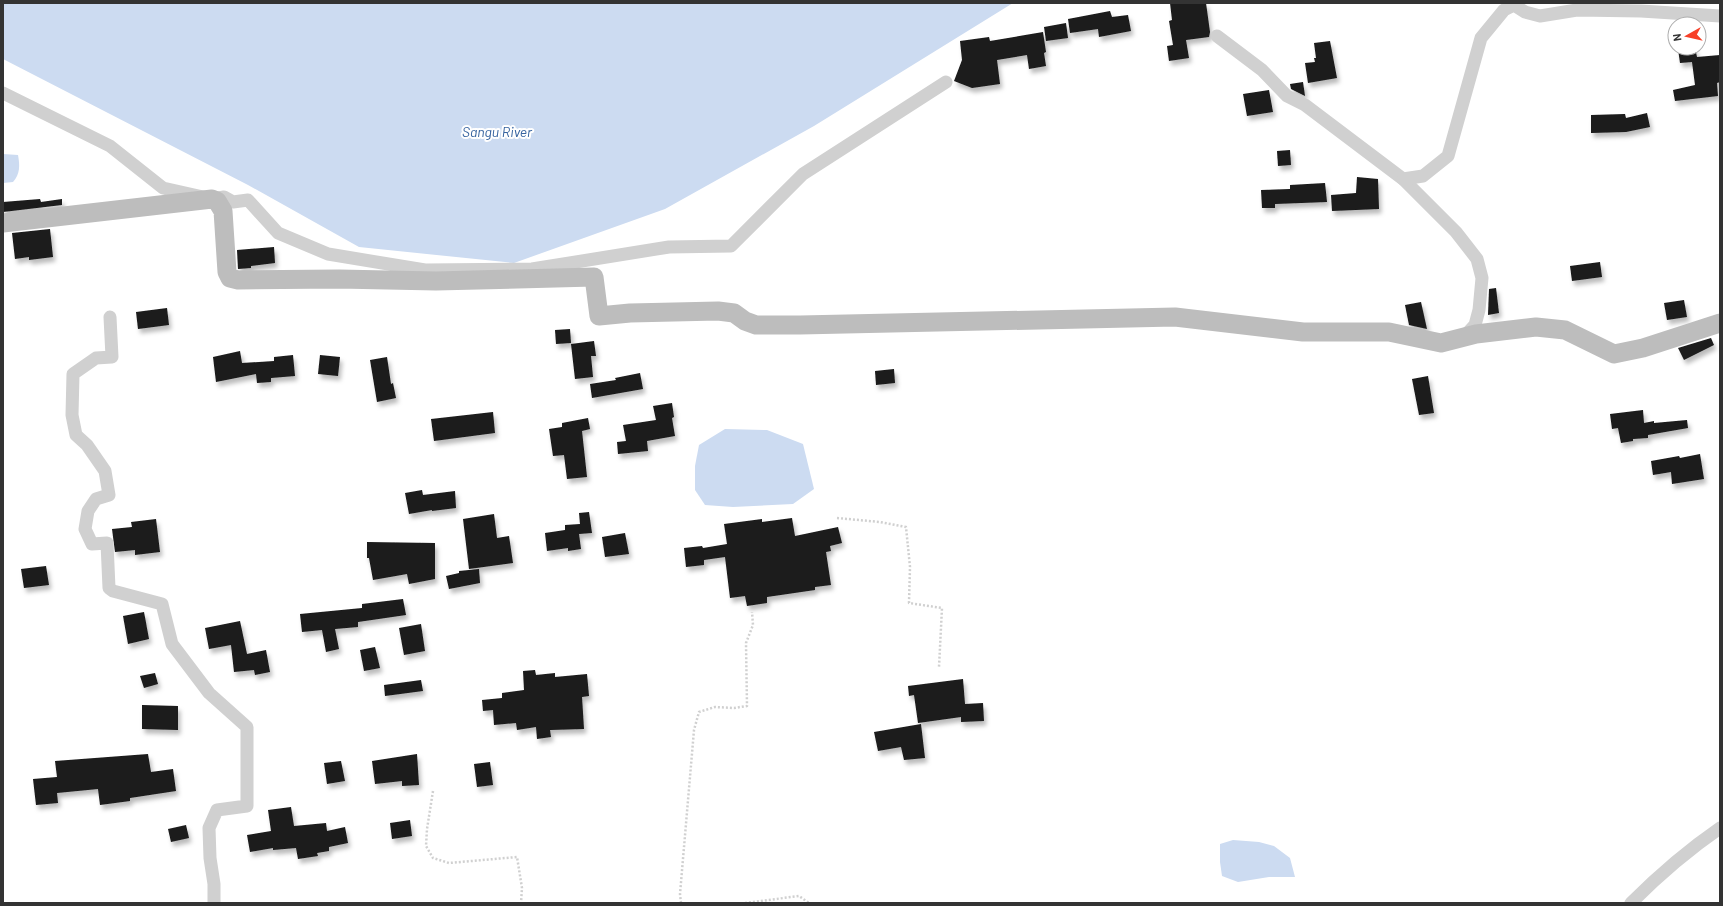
<svg xmlns="http://www.w3.org/2000/svg" width="1723" height="906" viewBox="0 0 1723 906" font-family="Barlow,sans-serif">
	<style>
		.water { fill: #ccdbf1 }
		.building { fill: #1a1a1a; filter: url(#shadow) }
		.lines { fill: none; stroke-linecap: round; stroke-linejoin: round }
		.path { stroke: #d0d0d0; stroke-width: 2.5; stroke-dasharray: 2 2; stroke-linecap: butt }
		.street { stroke: #d0d0d0; stroke-width: 13 }
		.secondary { stroke: #bdbdbd; stroke-width: 19 }
		.labels { text-anchor: middle; stroke-width: 4; stroke-linejoin: round; paint-order: stroke }
		.water-label { font-size: 14px; font-style: italic; fill: #36639f; stroke: #fff }
	</style>
	<defs>
		<filter id="shadow"><feDropShadow dx="2.5" dy="4.5" stdDeviation="2" flood-color="#0004"/></filter>
	</defs>
	<rect width="100%" height="100%" fill="#fff"/>
	<g class="water">
		<polygon points="3,3 1013,3 814,126 665,209 514,263 359,247 248,185 3,59"/>
		<path d="M3 154 18 155C20 166 20 174 13 182L3 183Z"/>
		<polygon points="725,429 767,430 803,444 814,489 793,504 733,507 705,505 695,490 695,466 699,445"/>
		<polygon points="1233,840 1259,842 1274,846 1290,858 1295,877 1269,877 1238,882 1222,876 1220,862 1220,844"/>
	</g>
	<g class="building">
		<polygon points="1170,3 1206,3 1210,32 1209,37 1186,40 1189,58 1169,61 1167,46 1173,45 1169,21 1172,20"/>
		<polygon points="1110,11 1112,17 1128,15 1131,31 1099,37 1098,29 1070,33 1068,19"/>
		<polygon points="1066,23 1068,38 1046,41 1044,27"/>
		<polygon points="1043,32 1046,52 1044,53 1046,66 1029,69 1027,55 997,60 1000,84 972,88 954,81 962,60 960,41 989,37 990,41"/>
		<polygon points="1330,41 1337,78 1308,83 1305,63 1315,62 1314,58 1316,58 1314,43"/>
		<polygon points="1687,48 1695,48 1697,57 1720,55 1720,82 1717,83 1718,96 1675,101 1673,90 1695,85 1692,62 1680,63 1678,49"/>
		<polygon points="1303,82 1305,96 1291,89 1290,84"/>
		<polygon points="1269,90 1273,112 1247,116 1243,94"/>
		<polygon points="1647,113 1650,127 1626,132 1591,133 1591,115 1625,114 1626,118"/>
		<polygon points="1290,150 1291,165 1278,166 1277,151"/>
		<polygon points="1357,177 1378,179 1379,209 1332,211 1331,195 1356,193"/>
		<polygon points="1325,183 1327,202 1275,204 1275,208 1262,208 1261,190 1290,189 1290,185"/>
		<polygon points="40,199 41,202 62,199 62,205 3,212 3,202"/>
		<polygon points="50,229 53,257 29,260 29,257 15,259 12,233"/>
		<polygon points="274,247 275,263 251,266 251,268 238,269 237,250"/>
		<polygon points="1600,262 1602,277 1572,281 1570,266"/>
		<polygon points="1496,288 1499,313 1488,315 1489,289"/>
		<polygon points="1684,300 1687,317 1667,320 1664,303"/>
		<polygon points="1421,302 1427,329 1409,325 1405,305"/>
		<polygon points="167,308 169,325 138,329 136,312"/>
		<polygon points="570,329 571,343 556,344 555,330"/>
		<polygon points="1711,338 1714,345 1684,360 1678,348"/>
		<polygon points="594,341 596,356 591,356 593,377 575,379 571,344"/>
		<polygon points="240,351 242,363 274,361 274,357 293,355 295,376 271,378 271,382 257,383 256,374 216,382 213,357"/>
		<polygon points="320,355 340,357 338,376 318,374"/>
		<polygon points="387,357 391,384 393,383 396,398 377,402 370,360"/>
		<polygon points="894,369 895,383 876,385 875,371"/>
		<polygon points="640,373 643,389 592,398 590,384 616,380 615,378"/>
		<polygon points="1428,376 1434,413 1419,415 1412,379"/>
		<polygon points="672,403 674,417 672,418 675,436 647,441 648,451 618,454 617,442 626,441 623,425 656,420 653,406"/>
		<polygon points="1643,410 1644,423 1654,421 1654,423 1687,420 1688,428 1648,435 1648,438 1633,439 1633,441 1621,443 1618,428 1612,429 1610,414"/>
		<polygon points="493,412 495,433 434,441 431,419"/>
		<polygon points="588,418 590,429 582,431 587,477 567,479 564,455 553,456 549,429 562,427 562,423"/>
		<polygon points="1700,454 1704,479 1672,484 1671,472 1653,475 1651,461 1679,456 1680,458"/>
		<polygon points="422,490 423,495 455,491 456,508 432,511 432,510 409,514 405,493"/>
		<polygon points="589,512 592,533 579,534 581,549 568,551 568,548 547,551 545,533 565,530 565,525 580,524 579,513"/>
		<polygon points="494,514 497,538 509,536 513,563 469,569 463,519"/>
		<polygon points="792,518 795,536 838,527 842,543 830,546 831,551 826,552 831,585 815,587 815,590 767,597 767,603 747,606 745,596 730,598 725,557 704,560 704,565 686,567 684,548 702,546 703,548 727,544 724,524 762,519 762,522"/>
		<polygon points="156,519 160,552 135,555 135,550 115,552 112,529 132,527 131,522"/>
		<polygon points="625,533 629,554 605,557 602,537"/>
		<polygon points="367,542 435,543 435,579 409,584 407,574 373,580 369,558 367,558"/>
		<polygon points="46,566 49,585 24,588 21,569"/>
		<polygon points="479,569 480,583 449,589 446,576 459,573 459,571"/>
		<polygon points="403,599 406,615 358,622 358,627 335,629 339,649 326,652 322,630 302,632 300,614 362,608 362,604"/>
		<polygon points="144,612 149,639 128,644 123,616"/>
		<polygon points="240,621 247,654 266,650 270,672 255,675 254,670 234,672 231,645 209,649 205,628"/>
		<polygon points="421,624 425,651 404,655 399,628"/>
		<polygon points="375,647 380,668 364,671 360,650"/>
		<polygon points="535,670 536,675 555,673 555,677 587,674 589,696 582,697 584,729 550,730 551,737 537,739 536,727 517,730 516,723 494,725 493,710 483,711 482,700 502,698 502,693 524,690 523,671"/>
		<polygon points="155,673 158,684 144,688 140,676"/>
		<polygon points="963,679 965,704 983,703 984,721 961,722 961,717 918,723 914,695 909,696 908,686"/>
		<polygon points="421,680 423,691 385,696 384,685"/>
		<polygon points="142,705 178,706 178,730 142,729"/>
		<polygon points="921,724 925,758 904,760 901,747 878,751 874,732"/>
		<polygon points="148,754 151,772 173,769 176,791 130,798 130,801 100,805 98,789 57,793 58,803 36,805 33,779 57,777 55,761"/>
		<polygon points="417,754 419,785 402,786 402,781 375,784 372,761"/>
		<polygon points="341,761 345,781 327,784 324,763"/>
		<polygon points="490,762 493,785 477,787 474,764"/>
		<polygon points="291,807 294,826 326,823 327,831 345,827 348,843 329,847 329,851 317,853 318,856 298,859 296,848 273,850 273,848 250,852 247,835 271,831 268,810"/>
		<polygon points="410,820 412,836 392,839 390,823"/>
		<polygon points="186,825 189,838 171,842 168,829"/>
	</g>
	<g class="lines">
		<g class="path">
			<polyline points="837,518 880,522 906,527 910,567 909,603 942,608 939,667"/>
			<polyline points="433,791 427,829 426,846 433,858 449,863 517,857 522,888 521,903"/>
			<polyline points="681,903 680,894 694,730 699,712 715,707 734,708 747,706 746,643 753,625 752,612"/>
			<polyline points="745,903 799,896 809,903"/>
		</g>
		<g class="street">
			<polyline points="1217,36 1262,70 1287,96 1305,105 1403,179 1456,232 1477,259 1482,278 1479,310 1475,325 1464,337"/>
			<polyline points="3,93 110,146 163,188 212,199 224,197 233,202 248,200 278,233 328,254 425,270 532,269 669,247 731,246 803,174 946,82"/>
			<polyline points="1403,179 1423,176 1448,156 1481,38 1504,10 1514,5 1525,12 1540,16 1577,10 1641,11 1720,16"/>
			<polyline points="110,317 112,357 96,358 73,374 72,415 76,435 87,445 105,471 109,495 96,499 88,511 85,529 92,544 107,543 109,588 113,591 162,604 172,644 209,693 247,727 247,806 217,810 209,828 210,858 214,884 214,903"/>
			<path d="M1631 903C1659 875 1688 850 1720 828"/>
		</g>
		<polyline class="secondary" points="3,223 212,199 217,201 223,211 227,272 230,278 238,280 339,279 436,281 594,277 599,316 630,313 718,311 734,313 745,321 756,325 800,325 1175,317 1303,332 1389,332 1441,343 1476,334 1536,327 1565,330 1614,354 1643,348 1720,323"/>
	</g>
	<g class="labels">
		<g class="water-label">
			<text x="497" y="137">Sangu River</text>
		</g>
	</g>
	<rect width="1723" height="906" fill="none" stroke="#333333" stroke-width="8"/>
	<g transform="translate(1687 36) rotate(262)"><circle r="19" fill="#ffffff" stroke="#adadad"/>
	<path d="M0-3L7 15L0 10L-7 15Z" fill="#f74028"/>
	<text y="-6" font-size="11" font-weight="bold" text-anchor="middle" fill="#333333">N</text>
	</g>
</svg>
